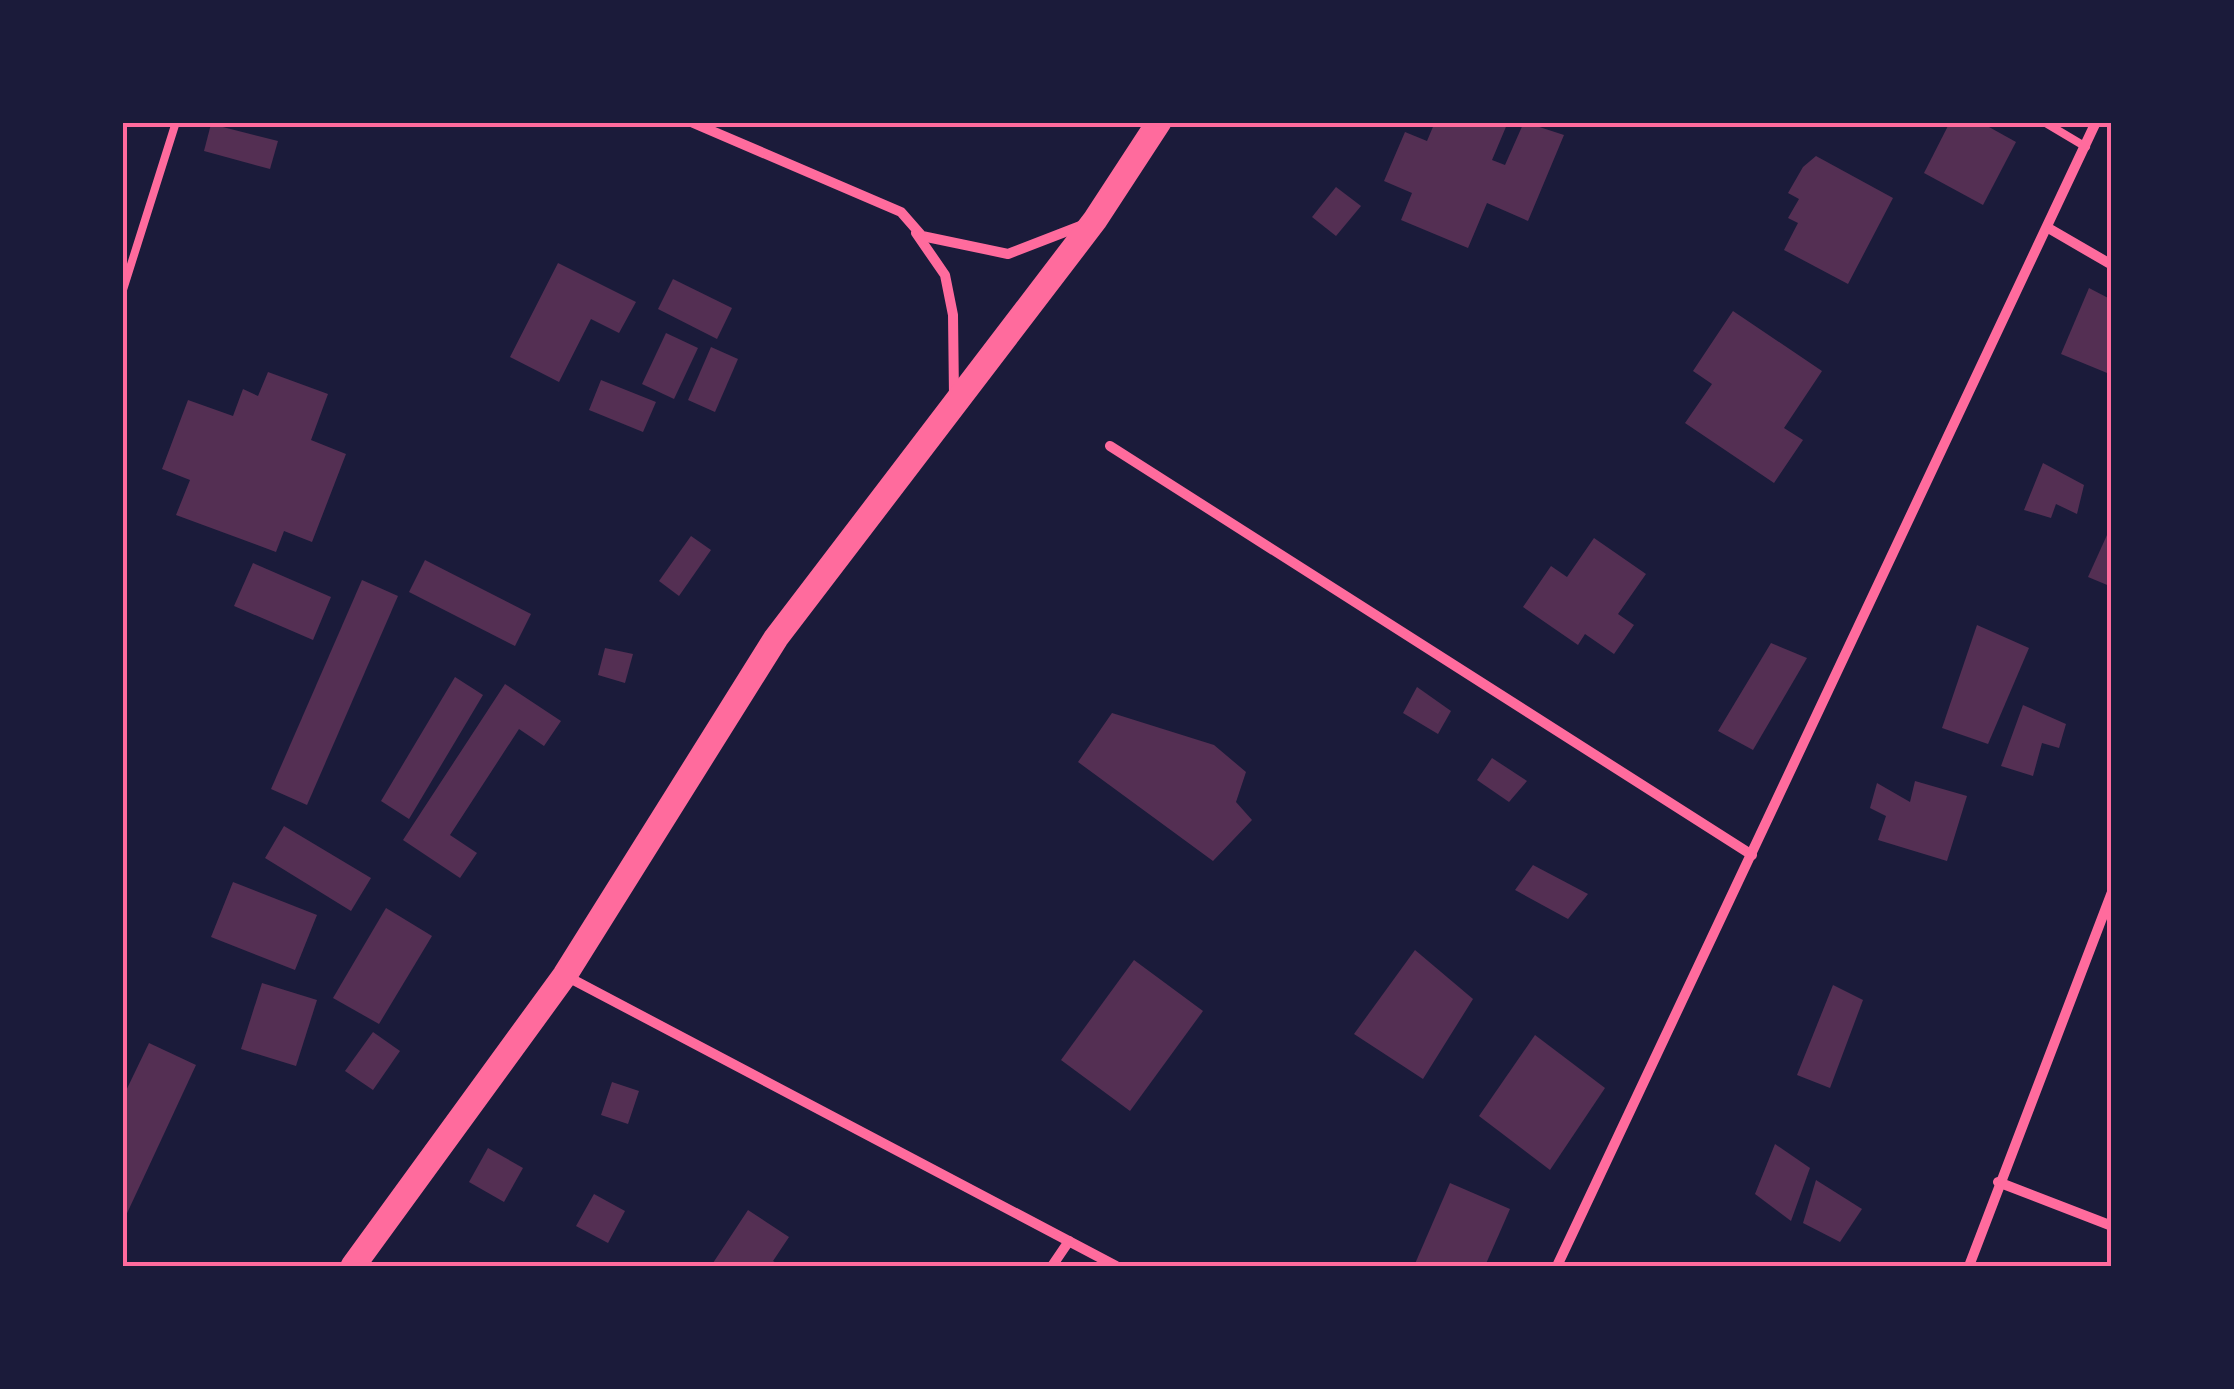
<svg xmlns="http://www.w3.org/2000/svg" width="2234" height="1389" viewBox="0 0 2234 1389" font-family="Ubuntu,sans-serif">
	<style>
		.building { fill: #542f53 }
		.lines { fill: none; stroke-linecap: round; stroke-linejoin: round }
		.service { stroke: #ff6b9d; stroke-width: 8 }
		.minor { stroke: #ff6b9d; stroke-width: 10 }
		.primary { stroke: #ff6b9d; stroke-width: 25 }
		.neatline { fill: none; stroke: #ff6b9d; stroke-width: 4 }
	</style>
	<rect width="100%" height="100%" fill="#1b1b3a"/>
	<g class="building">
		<polygon points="1435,122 1508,122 1492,160 1505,165 1524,122 1564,135 1528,221 1487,203 1468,248 1401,220 1412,193 1384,181 1405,132 1427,141"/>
		<polygon points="1950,122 1980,122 2016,142 1983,205 1924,173"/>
		<polygon points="211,124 278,141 270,169 204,151"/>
		<polygon points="1816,156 1893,198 1848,284 1784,250 1798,223 1788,218 1799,199 1788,193 1803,167"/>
		<polygon points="1336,187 1361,206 1336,236 1312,217"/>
		<polygon points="558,263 636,302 619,333 591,319 559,382 510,357"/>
		<polygon points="673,279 732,308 717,339 658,309"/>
		<polygon points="2089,288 2112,300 2112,375 2061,354"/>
		<polygon points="1733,311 1822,371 1784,428 1803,440 1774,483 1685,423 1712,384 1693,371"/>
		<polygon points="666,333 698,348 674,399 642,384"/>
		<polygon points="711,347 738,359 715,412 688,400"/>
		<polygon points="268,372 328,394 311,440 346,454 312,542 284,531 276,552 176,515 190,480 162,469 188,400 233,416 243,389 258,396"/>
		<polygon points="601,380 656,402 643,432 589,410"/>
		<polygon points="2043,463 2084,485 2077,514 2056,504 2051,518 2024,510"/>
		<polygon points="2112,524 2112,587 2088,577"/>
		<polygon points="691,536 711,550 679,596 659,581"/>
		<polygon points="1594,538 1646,574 1618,614 1634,625 1614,654 1585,634 1578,645 1523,607 1551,566 1567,577"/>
		<polygon points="425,560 531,614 515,646 409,592"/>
		<polygon points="253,563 331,597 313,640 234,606"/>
		<polygon points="362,580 398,596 307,805 271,789"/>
		<polygon points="1977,625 2029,648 1988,744 1942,728"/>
		<polygon points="1771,643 1807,658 1753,750 1718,731"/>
		<polygon points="605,648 633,654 625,683 598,675"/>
		<polygon points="455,677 483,695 409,819 381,801"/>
		<polygon points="505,684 561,721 544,746 519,729 450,835 477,853 460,878 403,840"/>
		<polygon points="1417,687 1451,711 1438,734 1403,713"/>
		<polygon points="2023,705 2066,724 2059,748 2042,743 2033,776 2001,766"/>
		<polygon points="1112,713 1214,745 1246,772 1236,802 1252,820 1213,861 1078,762"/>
		<polygon points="1492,758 1527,781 1509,802 1477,780"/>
		<polygon points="1915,781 1967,796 1947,861 1878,840 1886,816 1870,808 1877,783 1910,802"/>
		<polygon points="284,826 371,878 351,911 265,858"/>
		<polygon points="1533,865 1588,894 1568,919 1515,890"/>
		<polygon points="233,882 317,915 295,970 211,937"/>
		<polygon points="386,908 432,936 379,1024 333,998"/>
		<polygon points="1415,950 1473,999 1423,1079 1354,1034"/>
		<polygon points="1134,960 1203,1011 1130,1111 1061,1060"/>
		<polygon points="262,983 317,1000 296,1066 241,1049"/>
		<polygon points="1833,985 1863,1000 1830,1088 1797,1075"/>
		<polygon points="373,1032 400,1051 373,1090 345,1071"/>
		<polygon points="1535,1035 1605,1088 1550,1170 1479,1116"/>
		<polygon points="149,1043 196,1065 122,1224 122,1099"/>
		<polygon points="612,1082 639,1091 628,1124 601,1115"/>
		<polygon points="1775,1144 1810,1168 1791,1221 1755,1194"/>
		<polygon points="488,1148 523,1168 504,1202 469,1182"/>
		<polygon points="1816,1180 1862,1209 1840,1242 1803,1223"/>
		<polygon points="1450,1183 1510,1209 1485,1266 1414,1266"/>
		<polygon points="594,1194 625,1211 608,1243 576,1226"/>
		<polygon points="748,1210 789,1237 773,1261 782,1266 711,1266"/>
	</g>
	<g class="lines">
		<g class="service">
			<polyline points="2044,122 2086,147"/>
			<polyline points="122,293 176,122"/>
		</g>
		<g class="minor">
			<polyline points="691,122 901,212 922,236 1008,254 1083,225"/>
			<polyline points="2050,229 2112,265"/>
			<polyline points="916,233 945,275 953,315 954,396"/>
			<polyline points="1110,446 1752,855"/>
			<polyline points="566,976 1116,1266"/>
			<polyline points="1998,1182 2112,1226"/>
			<polyline points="1052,1266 1069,1241"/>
			<polyline points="1557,1266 2096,122"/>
			<polyline points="1969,1266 2112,892"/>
		</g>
		<polyline class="primary" points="353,1266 565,975 776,638 1095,220 1159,122"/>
	</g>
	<rect width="2234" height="1389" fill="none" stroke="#1b1b3a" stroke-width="250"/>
	<rect x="125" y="125" width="1984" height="1139" class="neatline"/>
</svg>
